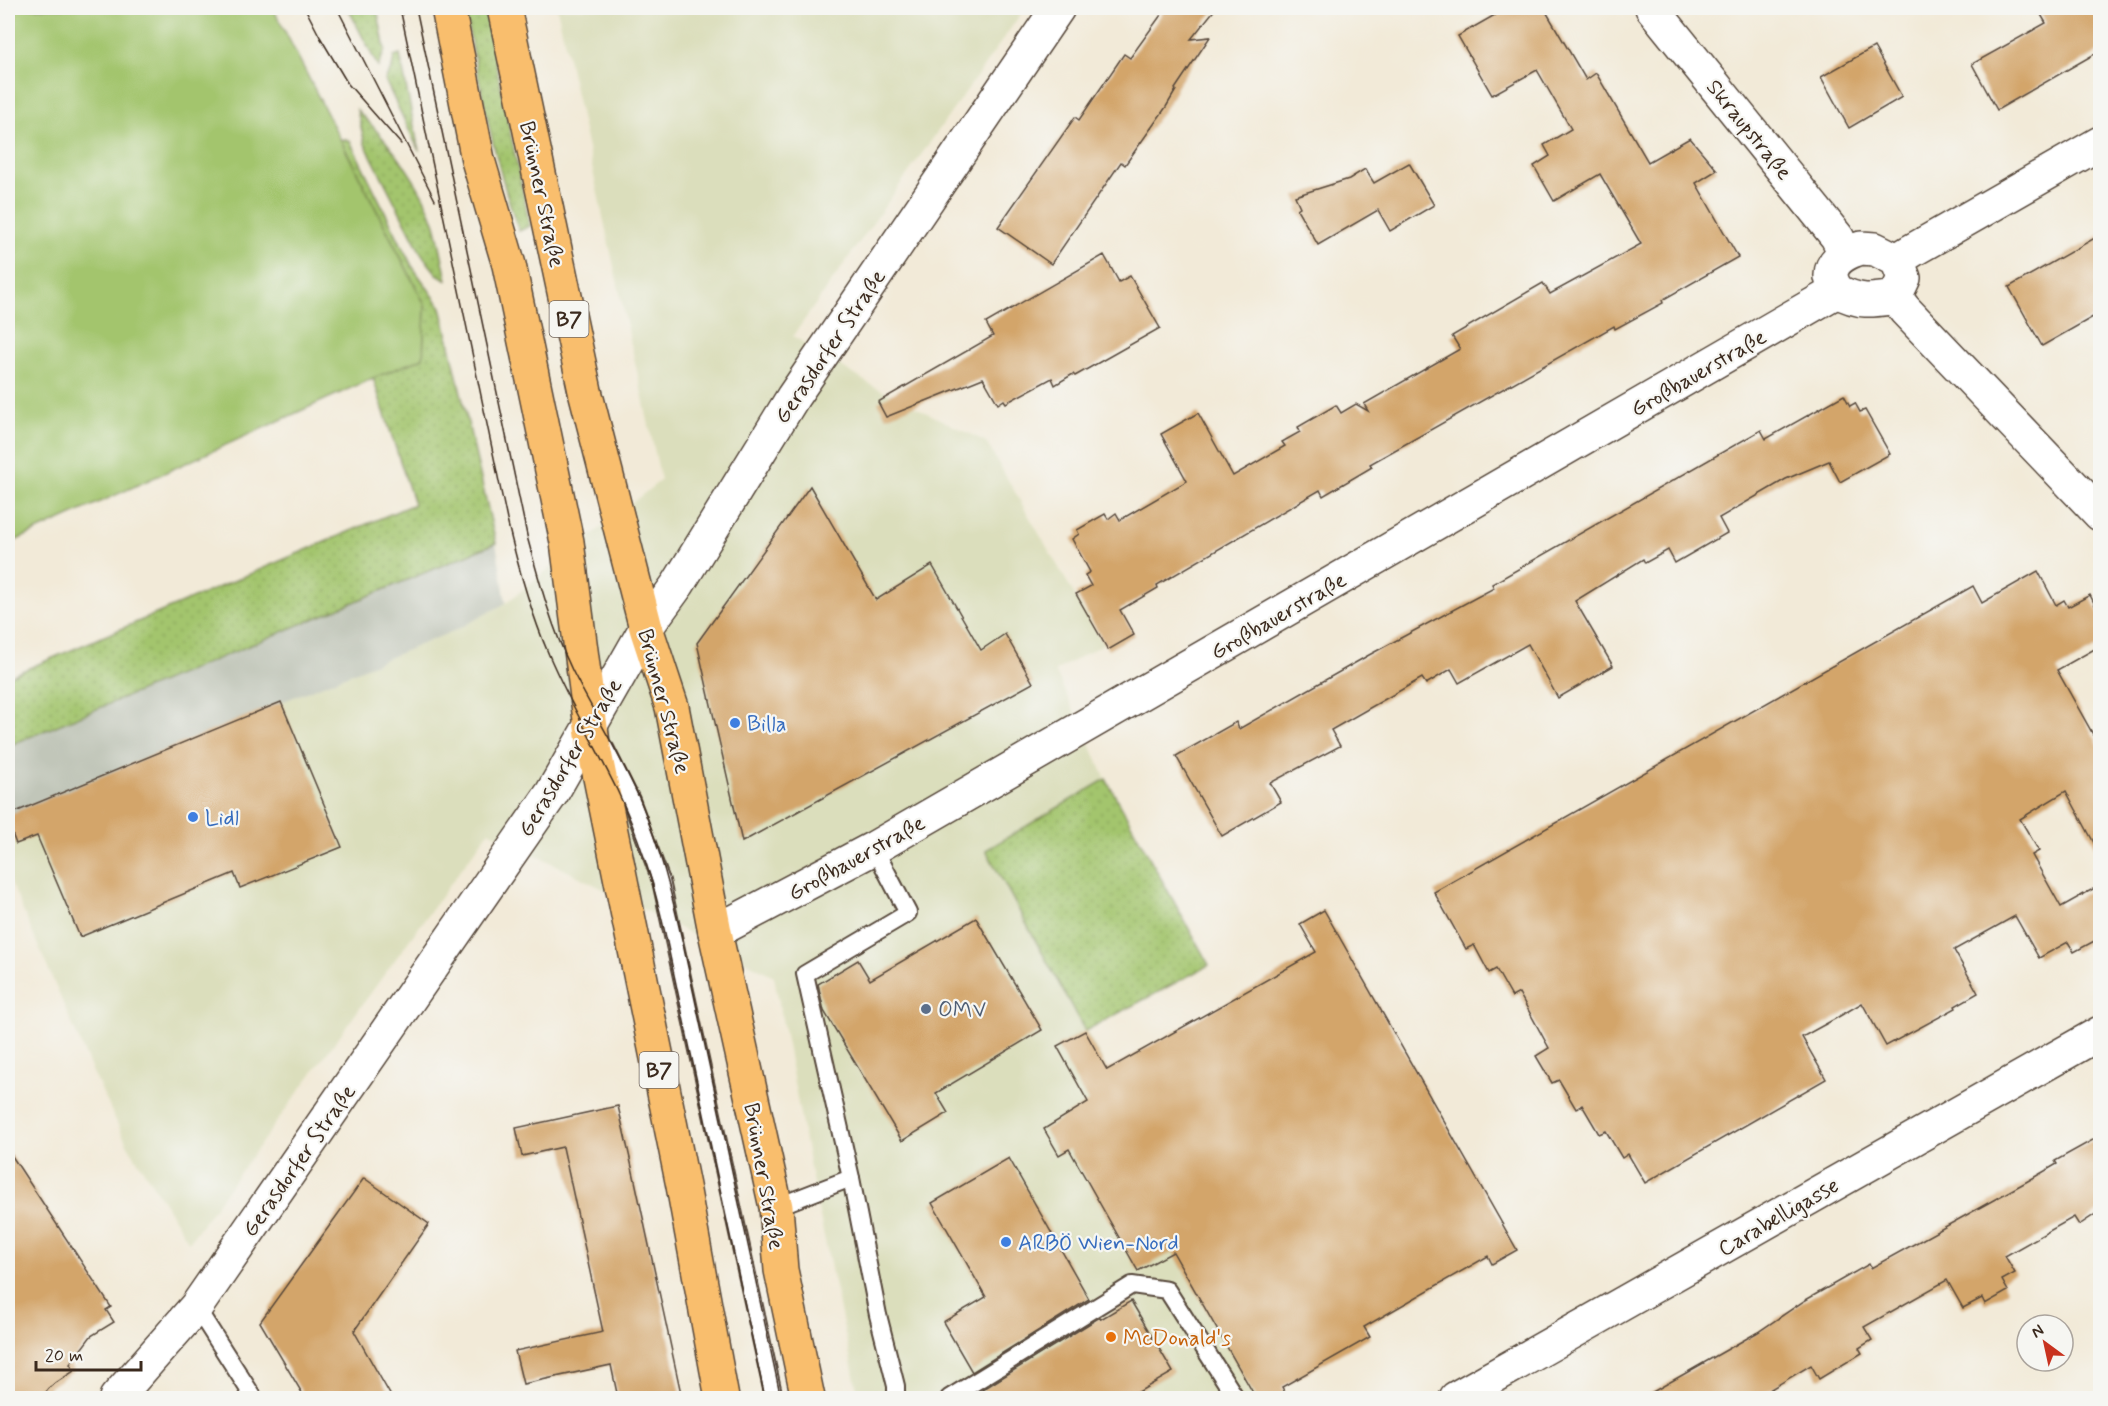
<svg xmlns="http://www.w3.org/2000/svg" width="2108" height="1406" viewBox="0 0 2108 1406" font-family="Mynerve,sans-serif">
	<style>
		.built { fill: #dbdebc }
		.industrial { fill: #c1c6b9 }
		.grass { fill: url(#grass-dots); stroke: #6f7846; stroke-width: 1.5 }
		.park { fill: #a3c56d; stroke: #6f7846; stroke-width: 1.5 }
		.building { fill: #d3a56b }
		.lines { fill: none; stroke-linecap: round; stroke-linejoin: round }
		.service-casing { stroke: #56473a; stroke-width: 20 }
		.minor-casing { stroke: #56473a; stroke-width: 36 }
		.tertiary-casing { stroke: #56473a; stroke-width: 36 }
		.primary-casing { stroke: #56473a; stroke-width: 36 }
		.service { stroke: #fff; stroke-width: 16 }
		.minor { stroke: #fff; stroke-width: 33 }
		.tertiary { stroke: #fff; stroke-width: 33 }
		.primary { stroke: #f9be6d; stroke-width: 33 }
		.tram { stroke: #3b2a1e; stroke-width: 1.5 }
		.shop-dot { fill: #3f7fe0; stroke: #f6f6f2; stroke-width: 2 }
		.service-dot { fill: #5c6f8a; stroke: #f6f6f2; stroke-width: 2 }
		.food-dot { fill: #e8710a; stroke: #f6f6f2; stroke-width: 2 }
		.labels { text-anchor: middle; stroke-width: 4.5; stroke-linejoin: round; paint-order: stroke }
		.shield { fill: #f6f6f2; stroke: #73675e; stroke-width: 1.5 }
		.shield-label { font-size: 21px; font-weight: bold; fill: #3b2a1e }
		.street-label { font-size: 22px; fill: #3b2a1e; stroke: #f6f6f2 }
		.shop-label { font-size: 22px; fill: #366cbe; stroke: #f6f6f2; text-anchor: start }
		.service-label { font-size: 22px; fill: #4e5e75; stroke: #f6f6f2; text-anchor: start }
		.food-label { font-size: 22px; fill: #c56008; stroke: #f6f6f2; text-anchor: start }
	</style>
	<defs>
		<pattern id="grass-dots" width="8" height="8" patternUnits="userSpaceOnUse" patternTransform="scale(1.5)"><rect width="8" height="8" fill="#a3c56d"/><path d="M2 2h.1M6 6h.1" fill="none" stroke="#8da95e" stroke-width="1.8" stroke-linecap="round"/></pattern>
	</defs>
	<rect width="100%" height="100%" fill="#f6f6f2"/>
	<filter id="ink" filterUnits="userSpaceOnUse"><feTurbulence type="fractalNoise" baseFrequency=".0167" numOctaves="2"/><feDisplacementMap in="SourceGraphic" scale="12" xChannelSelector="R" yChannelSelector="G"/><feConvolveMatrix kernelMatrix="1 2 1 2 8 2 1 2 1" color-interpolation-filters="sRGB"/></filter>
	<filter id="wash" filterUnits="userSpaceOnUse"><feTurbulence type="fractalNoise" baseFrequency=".008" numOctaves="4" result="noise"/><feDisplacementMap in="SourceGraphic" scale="24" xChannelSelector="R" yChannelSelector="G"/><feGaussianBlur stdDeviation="1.35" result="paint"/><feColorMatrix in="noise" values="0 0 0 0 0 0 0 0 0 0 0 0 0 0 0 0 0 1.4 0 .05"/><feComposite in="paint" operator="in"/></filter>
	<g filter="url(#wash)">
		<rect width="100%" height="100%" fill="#f2ead8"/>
		<polygon class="built" points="557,8 1025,8 793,336 871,385 986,442 1103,644 1055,671 1106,779 987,850 1288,1398 859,1398 815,1194 774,976 489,831 189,1242 127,1144 91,1068 8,876 8,815 456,630 506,603 661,480"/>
		<polygon class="industrial" points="496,543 506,603 456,630 8,815 8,746"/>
		<g class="grass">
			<polygon points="348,8 377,8 385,50 378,67"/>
			<path d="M464 8H484L530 226 519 231C493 159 480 82 464 8Z"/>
			<polygon points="400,55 419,151 385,80 392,68 394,57"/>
			<path d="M357 110C389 142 421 181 435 225 440 243 443 262 447 280L437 274 422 255 365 144Z"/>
			<polygon points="340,139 350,141 412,266 441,307 496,543 8,746 8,677 414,504 373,378 423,358 425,305"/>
			<polygon points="1106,779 1209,965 1085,1031 986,850"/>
		</g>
		<polygon class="park" points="8,8 273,8 425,305 423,358 373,378 8,544"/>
		<g id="blocks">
			<g class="building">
				<polygon points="1166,8 1216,8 1191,39 1210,37 1175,89 1176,90 1166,107 1125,165 1121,162 1051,264 998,227 1075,117 1079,120 1124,54 1130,58"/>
				<polygon points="1507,8 1544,8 1586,80 1596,73 1648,162 1690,138 1717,170 1696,183 1738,257 1662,300 1663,303 1615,329 1614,326 1370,464 1372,467 1323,496 1320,490 1157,585 1158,588 1120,610 1134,635 1108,650 1076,594 1091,586 1085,575 1090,572 1072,539 1079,534 1077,530 1105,514 1108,519 1116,513 1120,520 1187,481 1161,434 1198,413 1233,476 1285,446 1282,442 1300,432 1298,427 1336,405 1341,413 1356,404 1368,411 1364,404 1460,349 1452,336 1543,283 1550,294 1641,244 1600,174 1554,201 1534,166 1550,156 1544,145 1571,129 1537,70 1492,95 1458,36"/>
				<polygon points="2037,8 2100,8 2100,51 1997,110 1972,64 2046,23"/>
				<polygon points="1874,47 1902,97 1849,128 1821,77"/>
				<polygon points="1409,163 1434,205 1390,231 1378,210 1318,245 1297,209 1300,207 1295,196 1349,179 1365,169 1374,183"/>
				<polygon points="2100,235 2100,313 2042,346 2009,287"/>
				<polygon points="1104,255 1119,282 1130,276 1160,328 1075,376 1073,374 1055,385 1052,378 1006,403 1004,400 998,404 983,378 886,417 878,402 993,336 986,323"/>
				<polygon points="1844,395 1850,406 1855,403 1860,412 1865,410 1890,454 1840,482 1829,461 1786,479 1719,518 1727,533 1675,563 1668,550 1645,563 1643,559 1575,601 1613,666 1558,698 1528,644 1459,683 1451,669 1426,684 1422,678 1331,730 1340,746 1270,783 1281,802 1222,836 1176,756 1236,722 1239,729 1369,655 1494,588 1492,584 1761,430 1766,439"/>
				<polygon points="810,486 876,600 932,565 981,650 1005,634 1033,683 742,842 697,643"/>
				<polygon points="2038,571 2056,605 2064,600 2068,607 2090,595 2100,615 2100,646 2057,670 2100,747 2100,854 2066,791 2020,819 2039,851 2032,855 2061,907 2100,885 2100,938 2074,952 2068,942 2039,958 2015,916 1954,950 1978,993 1955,1006 1956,1008 1886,1046 1862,1003 1833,1020 1802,1037 1826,1079 1645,1183 1628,1154 1622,1158 1606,1131 1599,1134 1582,1105 1576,1109 1559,1080 1552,1083 1536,1056 1549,1048 1519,993 1512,997 1496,969 1489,973 1474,945 1466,949 1434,892 1973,586 1982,603"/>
				<polygon points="281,702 342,847 240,888 234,873 80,937 37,836 16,844 8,823 8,815"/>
				<polygon points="1324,910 1517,1250 1492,1264 1488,1256 1364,1327 1370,1337 1282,1387 1288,1398 1256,1398 1173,1252 1138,1271 1069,1149 1059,1155 1044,1129 1088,1102 1057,1046 1085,1031 1107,1070 1316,952 1300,924"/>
				<polygon points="976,918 1042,1030 936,1093 948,1113 902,1141 824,1011 818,984 858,960 870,980"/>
				<polygon points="618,1106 634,1176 682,1398 618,1398 611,1365 523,1384 515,1351 603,1332 563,1147 522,1156 516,1128"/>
				<polygon points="2100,1136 2100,1211 2079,1225 2074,1217 2005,1256 2015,1273 2002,1280 2008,1291 1985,1304 1982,1298 1963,1308 1947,1280 1864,1327 1872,1340 1859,1348 1862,1353 1819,1379 1811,1365 1756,1398 1642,1398 1758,1332 1804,1301 1869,1264 1871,1268 2026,1182 2057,1164 2055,1161"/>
				<polygon points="8,1150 111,1307 106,1310 114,1322 91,1336 70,1364 74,1371 51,1386 41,1398 8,1398"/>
				<polygon points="1009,1158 1089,1299 972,1372 943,1322 986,1297 932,1203"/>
				<polygon points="364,1178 429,1224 354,1331 392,1398 305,1398 260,1322"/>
				<polygon points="1131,1301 1173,1372 1128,1398 987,1398 982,1390 1100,1317 1101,1319"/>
			</g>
		</g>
	</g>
	<g filter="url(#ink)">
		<use href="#blocks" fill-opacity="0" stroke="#56473a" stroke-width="1.5"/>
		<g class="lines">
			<g class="service-casing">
				<g id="service">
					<polyline points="605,748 631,800 661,881 774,1398"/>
					<polyline points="851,1178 878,1315 896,1386 896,1398"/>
					<polyline points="776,1207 851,1178 805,974 908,913 874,848"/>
					<polyline points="196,1307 254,1398"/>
					<polyline points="949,1398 1132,1285 1167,1290 1234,1395"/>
				</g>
			</g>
			<g class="minor-casing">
				<g id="minor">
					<polyline points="1652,8 1837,237 1845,253"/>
					<path d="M1861 248 1875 249 1897 260 1904 278 1895 297C1871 301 1860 303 1837 291 1835 287 1832 282 1831 277 1830 260 1848 252 1861 248Z"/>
					<polyline points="1897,260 1913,250 2100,143"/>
					<polyline points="1895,297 1905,310 2100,514"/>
					<polyline points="715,932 874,848 1837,291"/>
					<polyline points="1456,1398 2100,1033"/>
				</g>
			</g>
			<g class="tertiary-casing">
				<polyline id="tertiary" points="116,1398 196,1307 552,793 646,628 678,584 793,397 1058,8"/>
			</g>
			<g class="primary-casing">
				<g id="primary">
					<polyline points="448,8 478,160 509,265 567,542 593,743 683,1186 722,1398"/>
					<polyline points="504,8 585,391 646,628 672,707 715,932 776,1207 781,1270 808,1398"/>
				</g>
			</g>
			<use href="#service" class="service"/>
			<use href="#minor" class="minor"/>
			<use href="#tertiary" class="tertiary"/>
			<use href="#primary" class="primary"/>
			<g class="tram">
				<polyline points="305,8 320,37 348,84 401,144"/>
				<polyline points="337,8 435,200"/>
				<path d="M400 8 507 520C518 567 530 611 549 655 569 702 595 745 617 790 639 836 654 883 665 933L765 1398"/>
				<path d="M416 8 528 540C540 584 552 628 572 670 594 714 621 755 640 800 660 847 672 895 683 944L781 1398"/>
			</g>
		</g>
	</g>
	<g class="shop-dot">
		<circle cx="735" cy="723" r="6"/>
		<circle cx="193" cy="817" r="6"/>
		<circle cx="1006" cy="1242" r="6"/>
	</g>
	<circle class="service-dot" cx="926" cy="1009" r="6"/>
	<circle class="food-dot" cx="1111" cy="1337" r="6"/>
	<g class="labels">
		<g class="shield">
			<rect x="549.5" y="301" width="39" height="36" rx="4.5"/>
			<rect x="639.5" y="1052" width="39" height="36" rx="4.5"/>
		</g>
		<g class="shield-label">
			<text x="569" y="326">B7</text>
			<text x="659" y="1077">B7</text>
		</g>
		<g class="street-label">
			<text transform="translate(1750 129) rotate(51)" y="8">Skraupstraße</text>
			<text transform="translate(543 194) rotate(78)" y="8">Brünner Straße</text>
			<text transform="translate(829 346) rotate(-56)" y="8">Gerasdorfer Straße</text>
			<text transform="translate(1698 372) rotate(-30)" y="8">Großbauerstraße</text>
			<text transform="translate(1278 615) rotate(-30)" y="8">Großbauerstraße</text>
			<text transform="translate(665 701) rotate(75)" y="8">Brünner Straße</text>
			<text transform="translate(569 757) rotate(-59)" y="8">Gerasdorfer Straße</text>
			<text transform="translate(856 857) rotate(-29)" y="8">Großbauerstraße</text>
			<text transform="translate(298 1160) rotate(-55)" y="8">Gerasdorfer Straße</text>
			<text transform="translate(765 1176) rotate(80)" y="8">Brünner Straße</text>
			<text transform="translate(1778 1216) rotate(-30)" y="8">Carabelligasse</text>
		</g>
		<g class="shop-label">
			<text x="747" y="731">Billa</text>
			<text x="205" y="825">Lidl</text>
			<text x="1018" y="1250">ARBÖ Wien-Nord</text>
		</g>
		<g class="service-label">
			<text x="938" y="1017">OMV</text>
		</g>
		<g class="food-label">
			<text x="1123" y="1345">McDonald's</text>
		</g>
	</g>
	<rect width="2108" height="1406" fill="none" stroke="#f6f6f2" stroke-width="30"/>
	<g transform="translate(2045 1343) rotate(327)"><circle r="28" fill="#f6f6f2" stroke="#aba49d" stroke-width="1.5"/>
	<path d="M0-4.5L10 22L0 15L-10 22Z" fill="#c8321e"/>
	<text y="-9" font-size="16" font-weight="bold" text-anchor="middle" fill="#3b2a1e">N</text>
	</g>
	<path d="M36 1361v9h105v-9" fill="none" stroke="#3b2a1e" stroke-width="3"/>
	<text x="45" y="1361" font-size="18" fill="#3b2a1e" stroke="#f6f6f2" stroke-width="4.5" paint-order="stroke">20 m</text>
</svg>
